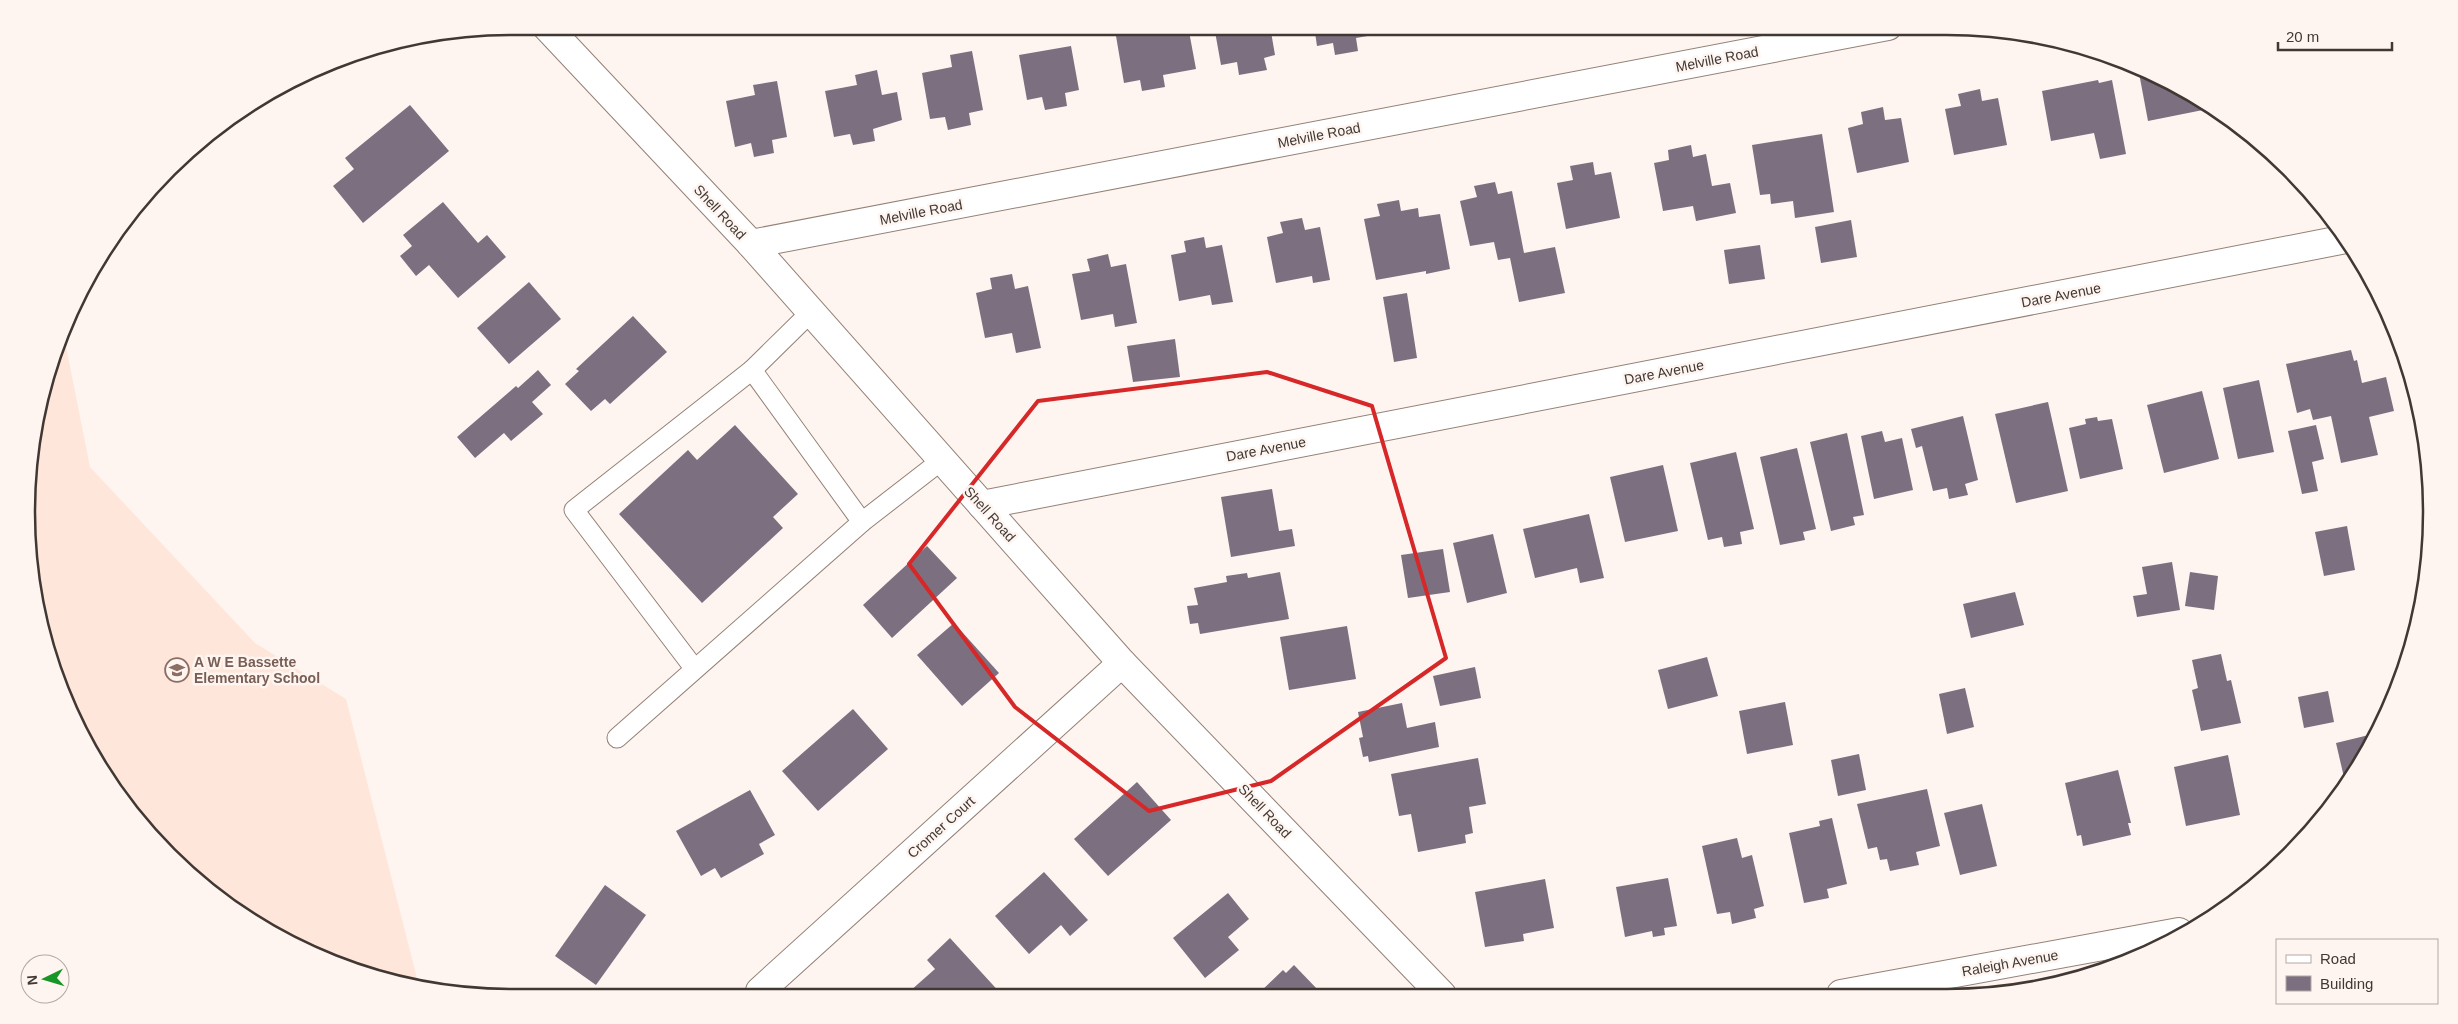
<svg xmlns="http://www.w3.org/2000/svg" width="2458" height="1024" viewBox="0 0 2458 1024" font-family="Helvetica,sans-serif">
	<style>
		.built { fill: #fee7da }
		.building { fill: #7c7080 }
		.lines { fill: none; stroke-linecap: round; stroke-linejoin: round }
		.service-casing { stroke: #948176; stroke-width: 21 }
		.minor-casing { stroke: #948176; stroke-width: 30 }
		.tertiary-casing { stroke: #948176; stroke-width: 30 }
		.service { stroke: #fff; stroke-width: 19 }
		.minor { stroke: #fff; stroke-width: 28 }
		.tertiary { stroke: #fff; stroke-width: 28 }
		.marked { fill: none; stroke: #d62828; stroke-width: 4; stroke-linejoin: round }
		.labels { text-anchor: middle; stroke-width: 5; stroke-linejoin: round; paint-order: stroke }
		.street-label { font-size: 14px; fill: #413834; stroke: #fef5f1 }
		.education-label { font-size: 14px; font-weight: bold; fill: #785e54; stroke: #fef5f1; text-anchor: start }
		.rim { fill: none; stroke: #413834; stroke-width: 2.5 }
	</style>
	<rect width="100%" height="100%" fill="#fef5f1"/>
	<polygon class="built" points="63,331 90,467 255,643 346,699 418,982 356,972 269,933 216,897 108,782 63,698 36,607 26,512 30,448 52,356"/>
	<g class="building">
		<polygon points="1151,26 1188,26 1196,69 1163,75 1165,87 1142,91 1140,80 1124,83 1116,36 1151,29"/>
		<polygon points="1214,26 1270,26 1275,55 1264,58 1267,70 1239,75 1237,62 1221,65"/>
		<polygon points="1314,26 1383,26 1385,33 1356,38 1358,51 1335,55 1333,43 1317,46"/>
		<polygon points="1432,26 1455,26 1456,31 1434,36"/>
		<polygon points="1071,46 1079,90 1065,93 1067,106 1045,110 1042,97 1027,100 1019,55"/>
		<polygon points="972,51 983,110 969,113 971,125 948,130 945,117 930,119 922,73 952,67 950,55"/>
		<polygon points="877,70 882,95 897,92 902,120 873,129 875,141 853,145 850,134 834,137 825,91 857,85 855,75"/>
		<polygon points="2145,72 2189,91 2213,108 2148,121 2139,73"/>
		<polygon points="2098,80 2099,83 2112,80 2126,154 2100,159 2094,133 2051,141 2042,91"/>
		<polygon points="777,81 787,137 772,140 774,153 754,157 751,143 735,147 726,101 755,95 753,85"/>
		<polygon points="1980,89 1982,101 1998,98 2007,145 1954,155 1945,109 1961,106 1958,94"/>
		<polygon points="410,105 449,151 363,223 333,186 354,169 345,158"/>
		<polygon points="1883,107 1885,120 1901,118 1909,162 1857,173 1848,128 1863,124 1861,112"/>
		<polygon points="1822,134 1834,212 1795,218 1793,201 1771,204 1770,194 1760,195 1752,145"/>
		<polygon points="1691,145 1693,157 1706,154 1712,186 1730,183 1736,213 1696,221 1693,206 1663,211 1654,163 1669,160 1668,150"/>
		<polygon points="1593,162 1595,175 1611,172 1620,218 1566,229 1557,183 1573,180 1570,166"/>
		<polygon points="1495,182 1498,194 1512,191 1524,253 1555,247 1565,293 1519,302 1510,258 1498,260 1494,242 1470,246 1460,201 1477,197 1474,186"/>
		<polygon points="1399,200 1401,211 1418,208 1419,217 1440,214 1450,269 1426,274 1426,271 1376,280 1364,219 1380,216 1377,204"/>
		<polygon points="443,202 478,243 487,235 506,257 458,298 429,265 416,276 400,256 412,246 403,235"/>
		<polygon points="1302,218 1305,230 1320,227 1330,280 1313,283 1312,276 1276,283 1267,237 1283,233 1280,222"/>
		<polygon points="1851,220 1857,257 1821,263 1815,227"/>
		<polygon points="1204,237 1206,248 1222,245 1233,302 1212,305 1210,295 1179,301 1171,255 1186,252 1184,241"/>
		<polygon points="1760,245 1765,279 1729,284 1724,250"/>
		<polygon points="1108,254 1111,267 1126,264 1137,323 1115,327 1113,314 1081,320 1072,274 1090,271 1087,259"/>
		<polygon points="1012,274 1015,289 1028,286 1041,348 1016,353 1012,333 985,338 976,293 992,289 990,278"/>
		<polygon points="529,282 561,319 509,364 477,328"/>
		<polygon points="1407,293 1417,358 1394,362 1383,297"/>
		<polygon points="633,316 667,352 610,404 605,399 591,411 565,384 579,371 576,369"/>
		<polygon points="1175,339 1180,377 1133,382 1127,346"/>
		<polygon points="2351,350 2354,361 2357,360 2362,383 2386,377 2394,411 2369,417 2378,455 2341,463 2331,416 2313,420 2310,409 2297,413 2286,364"/>
		<polygon points="538,370 551,385 532,402 543,414 511,441 504,433 475,458 457,437 516,386 518,388"/>
		<polygon points="2259,380 2274,452 2238,459 2223,388"/>
		<polygon points="2202,391 2219,459 2164,473 2147,405"/>
		<polygon points="2048,402 2068,491 2016,503 1995,414"/>
		<polygon points="1963,416 1978,480 1965,484 1968,495 1949,499 1947,488 1933,491 1922,446 1916,448 1911,429"/>
		<polygon points="2097,417 2098,421 2112,419 2123,469 2080,479 2069,428 2086,424 2085,419"/>
		<polygon points="735,425 798,494 773,517 783,528 702,603 619,514 688,450 697,460"/>
		<polygon points="2316,425 2324,459 2312,462 2318,491 2302,494 2288,431"/>
		<polygon points="1882,431 1885,442 1902,438 1913,490 1874,499 1861,436"/>
		<polygon points="1847,433 1864,515 1853,517 1855,525 1831,531 1810,442"/>
		<polygon points="1797,448 1816,529 1803,532 1805,540 1780,545 1760,457"/>
		<polygon points="1736,452 1754,529 1740,532 1742,544 1724,547 1722,537 1708,540 1690,463"/>
		<polygon points="1663,465 1678,531 1625,542 1610,477"/>
		<polygon points="1272,489 1279,531 1292,529 1295,546 1231,557 1221,497"/>
		<polygon points="1589,514 1604,578 1580,583 1577,568 1535,578 1523,529"/>
		<polygon points="2347,526 2355,570 2324,576 2315,532"/>
		<polygon points="1493,534 1507,593 1467,603 1453,543"/>
		<polygon points="927,546 957,578 892,638 863,605"/>
		<polygon points="1443,549 1450,592 1408,598 1401,555"/>
		<polygon points="2172,562 2180,610 2137,617 2133,596 2147,594 2142,567"/>
		<polygon points="1280,572 1289,619 1200,634 1198,623 1190,624 1187,606 1198,605 1194,588 1227,582 1226,576 1247,573 1248,578"/>
		<polygon points="2190,572 2218,576 2214,610 2185,606"/>
		<polygon points="2015,592 2024,625 1971,638 1963,604"/>
		<polygon points="954,623 999,673 962,706 917,655"/>
		<polygon points="1347,626 1356,679 1289,690 1280,637"/>
		<polygon points="2221,654 2227,681 2231,680 2241,723 2201,731 2192,690 2198,688 2192,660"/>
		<polygon points="1707,657 1718,696 1668,709 1658,670"/>
		<polygon points="1475,667 1481,698 1440,706 1433,676"/>
		<polygon points="1965,688 1974,727 1947,734 1939,694"/>
		<polygon points="2328,691 2334,722 2304,728 2298,697"/>
		<polygon points="1785,702 1793,745 1747,754 1739,711"/>
		<polygon points="1402,703 1407,728 1435,722 1439,747 1369,762 1368,756 1363,757 1359,738 1363,737 1358,712"/>
		<polygon points="853,709 888,749 818,811 782,771"/>
		<polygon points="2373,734 2350,782 2346,786 2336,743"/>
		<polygon points="1859,754 1866,790 1838,796 1831,760"/>
		<polygon points="2228,755 2240,815 2186,826 2174,767"/>
		<polygon points="1478,758 1486,804 1469,807 1473,833 1465,835 1466,843 1418,852 1411,814 1399,816 1391,774"/>
		<polygon points="2118,770 2131,823 2128,823 2131,835 2083,846 2081,835 2077,836 2065,783"/>
		<polygon points="1137,782 1171,820 1108,876 1074,839"/>
		<polygon points="1927,789 1940,846 1916,852 1919,865 1890,871 1887,859 1880,860 1877,847 1868,849 1857,804"/>
		<polygon points="750,790 775,835 759,844 764,854 721,878 715,868 701,876 676,831"/>
		<polygon points="1982,804 1997,866 1960,875 1944,813"/>
		<polygon points="1832,818 1847,884 1827,889 1829,898 1804,903 1789,833 1820,826 1819,821"/>
		<polygon points="1737,838 1742,858 1752,855 1764,906 1754,909 1756,918 1732,924 1730,912 1717,914 1702,846"/>
		<polygon points="1044,872 1088,920 1070,936 1061,925 1029,954 995,916"/>
		<polygon points="1668,878 1677,926 1664,928 1665,935 1653,937 1652,931 1625,937 1616,887"/>
		<polygon points="1545,879 1554,928 1523,934 1524,941 1485,947 1475,892"/>
		<polygon points="605,885 646,915 596,985 555,956"/>
		<polygon points="1228,893 1249,919 1228,937 1239,950 1205,978 1173,938"/>
		<polygon points="950,938 1003,996 915,997 910,991 935,969 927,960"/>
		<polygon points="1294,965 1319,991 1314,996 1256,996 1283,970 1286,973"/>
	</g>
	<g class="lines">
		<g class="service-casing">
			<g id="service">
				<polyline points="752,370 811,312"/>
				<polyline points="694,668 574,510 752,370 862,522"/>
				<polyline points="617,738 862,522 942,460"/>
			</g>
		</g>
		<g class="minor-casing">
			<g id="minor">
				<polyline points="751,244 1888,26"/>
				<polyline points="982,505 2346,239"/>
				<polyline points="760,991 1122,663"/>
				<polyline points="1841,994 2179,932"/>
			</g>
		</g>
		<g class="tertiary-casing">
			<polyline id="tertiary" points="546,26 751,244 1122,663 1442,995"/>
		</g>
		<use href="#service" class="service"/>
		<use href="#minor" class="minor"/>
		<use href="#tertiary" class="tertiary"/>
	</g>
	<path class="marked" d="M1267 372 1372 406 1446 658 1271 781 1149 811 1015 707 909 564 1038 401Z"/>
	<defs>
		<g id="school-ring" transform="scale(1.25)"><circle r="9.5" fill="#fef5f1" stroke="#8d6e63" stroke-width="1.5"/><path d="M0-5L7-2L0 1L-7-2ZM-4 1L0 2.5L4 1V4Q0 6-4 4Z" fill="#8d6e63"/></g>
	</defs>
	<g fill-rule="evenodd">
		<use href="#school-ring" x="177" y="670"/>
	</g>
	<g class="labels">
		<g class="street-label">
			<text transform="translate(1717 59) rotate(-11)" y="5">Melville Road</text>
			<text transform="translate(1319 135) rotate(-11)" y="5">Melville Road</text>
			<text transform="translate(720 212) rotate(47)" y="5">Shell Road</text>
			<text transform="translate(921 212) rotate(-11)" y="5">Melville Road</text>
			<text transform="translate(2061 295) rotate(-11)" y="5">Dare Avenue</text>
			<text transform="translate(1664 372) rotate(-11)" y="5">Dare Avenue</text>
			<text transform="translate(1266 449) rotate(-11)" y="5">Dare Avenue</text>
			<text transform="translate(990 514) rotate(48)" y="5">Shell Road</text>
			<text transform="translate(1265 811) rotate(46)" y="5">Shell Road</text>
			<text transform="translate(941 827) rotate(-42)" y="5">Cromer Court</text>
			<text transform="translate(2010 963) rotate(-10)" y="5">Raleigh Avenue</text>
		</g>
		<g class="education-label">
			<text x="194" y="667">A W E Bassette<tspan x="194" dy="16">Elementary School</tspan></text>
		</g>
	</g>
	<path d="M0 0H2458V1024H0ZM512 35H1946A477 477 0 0 1 2423 512V512A477 477 0 0 1 1946 989H512A477 477 0 0 1 35 512V512A477 477 0 0 1 512 35Z" fill="#fef5f1" fill-rule="evenodd"/>
	<path class="rim" d="M512 35H1946A477 477 0 0 1 2423 512V512A477 477 0 0 1 1946 989H512A477 477 0 0 1 35 512V512A477 477 0 0 1 512 35Z"/>
	<rect x="2276" y="939" width="162" height="65" fill="#fef5f1" stroke="#b2a9a5"/>
	<rect x="2286" y="955" width="25" height="8" fill="#ffffff" stroke="#b2a9a5"/>
	<text x="2320" y="964" font-size="15" fill="#413834">Road</text>
	<rect x="2286" y="976" width="25" height="15" fill="#7c7080" stroke="#b2a9a5"/>
	<text x="2320" y="989" font-size="15" fill="#413834">Building</text>
	<g transform="translate(45 979) rotate(265)"><circle r="24" fill="#fef5f1" stroke="#b2a9a5"/>
	<path d="M0-4L9 19L0 12L-9 19Z" fill="#189527"/>
	<text y="-8" font-size="14" font-weight="bold" text-anchor="middle" fill="#413834">N</text>
	</g>
	<path d="M2278 42v8h114v-8" fill="none" stroke="#413834" stroke-width="2.5"/>
	<text x="2286" y="42" font-size="15" fill="#413834" stroke="#fef5f1" stroke-width="4" paint-order="stroke">20 m</text>
</svg>
